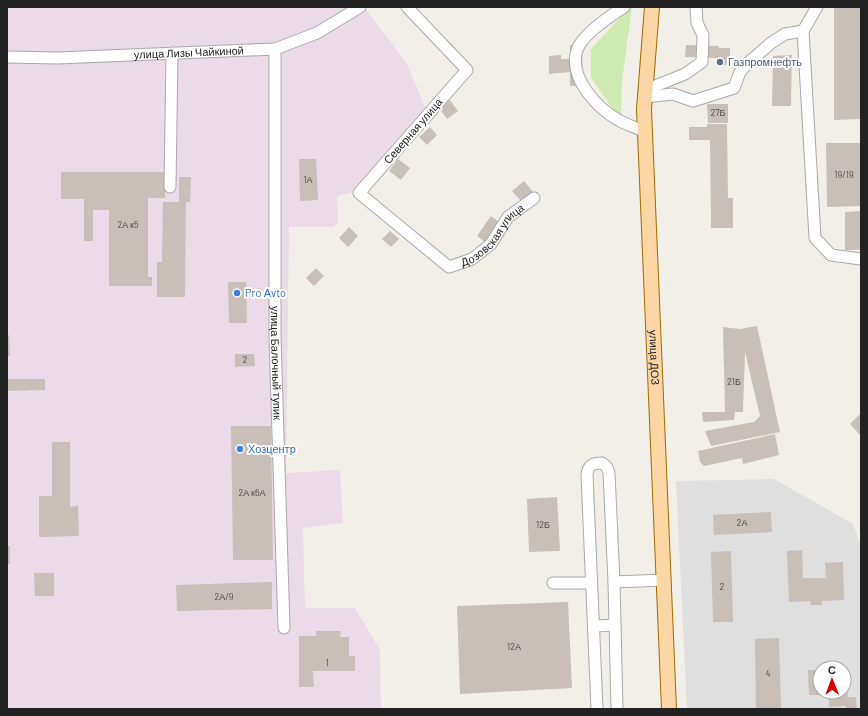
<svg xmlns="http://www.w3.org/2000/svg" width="868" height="716" viewBox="0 0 868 716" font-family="Barlow,sans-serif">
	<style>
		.residential { fill: #e0dfdf; fill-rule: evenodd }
		.industrial { fill: #ebdbe8 }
		.grass { fill: #cdebb0 }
		.building { fill: #c7bfb8 }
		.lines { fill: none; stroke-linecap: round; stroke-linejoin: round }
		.minor-casing { stroke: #a9a9a9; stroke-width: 13 }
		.major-casing { stroke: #a06b00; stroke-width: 16 }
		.minor { stroke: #fff; stroke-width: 11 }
		.major { stroke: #fcd6a4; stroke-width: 14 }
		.service-dot { fill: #5c6f8a; stroke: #fff; stroke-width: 1.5 }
		.shop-dot { fill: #3f7fe0; stroke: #fff; stroke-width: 1.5 }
		.labels { text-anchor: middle; stroke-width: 4; stroke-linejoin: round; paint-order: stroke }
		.number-label { font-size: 9px; fill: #4b4948 }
		.street-label { font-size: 11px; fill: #222; stroke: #fff }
		.service-label { font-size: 11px; fill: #4e5e75; stroke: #fff; text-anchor: start }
		.shop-label { font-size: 11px; fill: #366cbe; stroke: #fff; text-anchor: start }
	</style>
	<rect width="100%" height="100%" fill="#f2efe9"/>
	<path class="residential" d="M774 479 853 524 861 546V709H687L676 481ZM820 668H844V692H820Z"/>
	<polygon class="industrial" points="7,7 364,7 406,62 426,109 357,191 337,196 338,222 333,227 289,227 286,473 340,470 343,523 303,528 305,608 355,608 380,650 381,709 7,709"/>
	<polygon class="grass" points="632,7 622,81 621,114 616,113 591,78 591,49 628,9"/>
	<g class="building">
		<polygon points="834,7 861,7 861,119 834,120"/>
		<polygon points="570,45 582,45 583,86 570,86 570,72 549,74 549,56 561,55 561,59 570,59"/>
		<polygon points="686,45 719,46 719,48 730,48 730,65 718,65 718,58 685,57"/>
		<polygon points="792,55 791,106 772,106 773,56"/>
		<polygon points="450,100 458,111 447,119 439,108"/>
		<polygon points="707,104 728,104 728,123 708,123"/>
		<polygon points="707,124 727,124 728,198 733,198 733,228 711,228 710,140 689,140 689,127 707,127"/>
		<polygon points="430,127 437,135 427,145 419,137"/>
		<polygon points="826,143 861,143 861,206 827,207"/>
		<polygon points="299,159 316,159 318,200 300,201"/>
		<polygon points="398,159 410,168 401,180 389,171"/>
		<polygon points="61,172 165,172 165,198 148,198 148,277 152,277 152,286 109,286 109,210 93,210 93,241 84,241 84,199 61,199"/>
		<polygon points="179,177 191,177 190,202 186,202 185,297 157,297 157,262 162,262 163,202 179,202"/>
		<polygon points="524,181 533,192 521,201 512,191"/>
		<polygon points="861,211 861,250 845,250 845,212"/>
		<polygon points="491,216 502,224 488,244 477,236"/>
		<polygon points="349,227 358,236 348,247 339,238"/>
		<polygon points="390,231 399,239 391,247 382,239"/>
		<polygon points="316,268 324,276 314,286 306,278"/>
		<polygon points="228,282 246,282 247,323 229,323"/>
		<polygon points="757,326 780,432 711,446 705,431 754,422 760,416 745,352 743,412 735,412 734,420 703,422 702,412 725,412 723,327 740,329"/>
		<polygon points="7,335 9,335 10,356 7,356"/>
		<polygon points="235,354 254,354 255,366 235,367"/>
		<polygon points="7,379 45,379 45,390 7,391"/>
		<polygon points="861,413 861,436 850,424"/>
		<polygon points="231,426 271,426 273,560 233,560"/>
		<polygon points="775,434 779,455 743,464 742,458 704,466 700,462 698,451"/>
		<polygon points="52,442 70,442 70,507 78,506 79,536 39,537 39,496 52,496"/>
		<polygon points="557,497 560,551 529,552 527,499"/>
		<polygon points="771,512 772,532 714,535 713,515"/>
		<rect x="7" y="546" width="3" height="18"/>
		<polygon points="802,550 803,578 826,578 825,563 843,562 844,600 822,601 822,605 811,605 810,601 789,602 787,551"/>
		<polygon points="731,551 733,622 713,622 711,552"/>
		<polygon points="34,573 54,573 54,596 35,596"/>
		<polygon points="272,582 272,609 177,611 176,585"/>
		<polygon points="568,602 572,688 460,694 457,606"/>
		<polygon points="316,631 341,631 340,637 349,637 349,656 355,656 355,671 313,671 314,687 299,687 299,636 316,636"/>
		<polygon points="779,638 781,709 756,709 755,639"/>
		<polygon points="808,670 820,670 820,692 844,692 844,677 847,677 848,697 856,697 857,709 846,709 846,706 829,707 829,695 809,695"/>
	</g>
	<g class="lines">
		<g class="minor-casing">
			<g id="minor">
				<path id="s1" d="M407 7 467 70 359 193 449 267 472 259 491 244 508 217 534 198"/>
				<path d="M624 7C610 16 582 35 577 50 568 78 598 109 620 121 628 125 637 128 645 132"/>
				<polyline points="803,31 815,238 831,255 861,259"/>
				<path id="s2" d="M275 49V337L284 628"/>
				<path id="s3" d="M7 57 58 58 275 49 317 33 360 7"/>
				<polyline points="645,90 685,74 702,62 703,35 697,23 696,7"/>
				<polyline points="645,97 673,94 693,101 734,88 740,72 747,64 771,43 785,34 803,31 817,7"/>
				<polyline points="170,187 172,53"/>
				<polyline points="614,582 664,580"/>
				<polyline points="553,583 591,583"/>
				<polyline points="594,626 615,625"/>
				<path d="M597 709 587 475C588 465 593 463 602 463L607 467 609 473 614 582 617 709"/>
			</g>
		</g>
		<g class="major-casing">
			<g id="major">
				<path id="s4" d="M652 7 644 109 669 709"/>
			</g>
		</g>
		<use href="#minor" class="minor"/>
		<use href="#major" class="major"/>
	</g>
	<circle class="service-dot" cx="720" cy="62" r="4"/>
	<g class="shop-dot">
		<circle cx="237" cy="293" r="4"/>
		<circle cx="240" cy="449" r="4"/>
	</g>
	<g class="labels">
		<g class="number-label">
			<text x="718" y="116">27Б</text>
			<text x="844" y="178">19/19</text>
			<text x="308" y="183">1А</text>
			<text x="128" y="228">2А к5</text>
			<text x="245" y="363">2</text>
			<text x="734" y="385">21Б</text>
			<text x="252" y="496">2А к6А</text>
			<text x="742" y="526">2А</text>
			<text x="543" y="528">12Б</text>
			<text x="722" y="590">2</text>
			<text x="224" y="600">2А/9</text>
			<text x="514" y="650">12А</text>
			<text x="327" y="666">1</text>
			<text x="768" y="677">4</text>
		</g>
		<g class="street-label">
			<text dy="4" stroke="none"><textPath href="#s3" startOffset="182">улица Лизы Чайкиной</textPath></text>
			<text transform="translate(413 131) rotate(-49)" y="4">Северная улица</text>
			<text dy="4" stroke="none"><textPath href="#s1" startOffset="423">Дозовская улица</textPath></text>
			<text dy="4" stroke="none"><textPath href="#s4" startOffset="351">улица ДОЗ</textPath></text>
			<text dy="4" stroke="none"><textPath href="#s2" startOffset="314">улица Балочный тупик</textPath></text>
		</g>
		<g class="service-label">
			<text x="728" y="66">Газпромнефть</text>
		</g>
		<g class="shop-label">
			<text x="245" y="297">Pro Аvto</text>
			<text x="248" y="453">Хозцентр</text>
		</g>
	</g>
	<rect width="868" height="716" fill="none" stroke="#222222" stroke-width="16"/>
	<g transform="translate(832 680) rotate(359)"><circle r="19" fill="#ffffff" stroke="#a7a7a7"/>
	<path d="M0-3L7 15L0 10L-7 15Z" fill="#d40000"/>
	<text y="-6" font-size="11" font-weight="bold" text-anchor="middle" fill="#222222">С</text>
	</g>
</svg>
